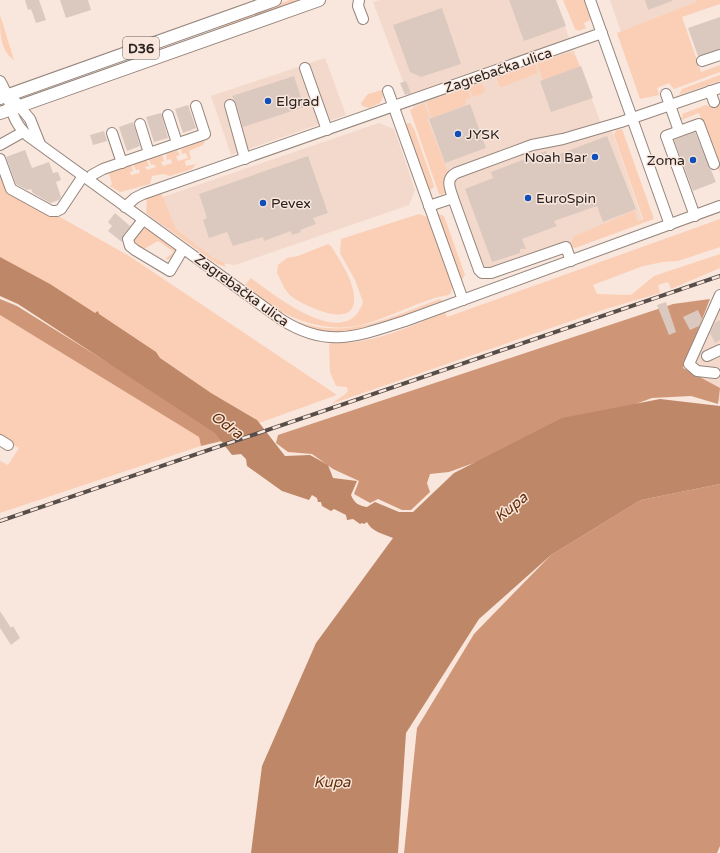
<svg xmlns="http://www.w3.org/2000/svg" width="720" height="853" viewBox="0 0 720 853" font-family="'Varela Round',sans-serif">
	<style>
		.built { fill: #f3d9cb }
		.green { fill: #fbcfb6 }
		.forest { fill: #ce9676 }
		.water { fill: #be8767 }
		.building { fill: #dbc9bf }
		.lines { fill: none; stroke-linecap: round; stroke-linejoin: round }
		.minor-casing { stroke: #95857b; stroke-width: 12 }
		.major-casing { stroke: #95857b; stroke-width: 14 }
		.minor { stroke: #fff; stroke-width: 10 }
		.major { stroke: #fff; stroke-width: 12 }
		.rail-casing { stroke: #584e49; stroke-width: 4 }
		.rail { stroke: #f9e6dc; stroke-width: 2.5; stroke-dasharray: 8; stroke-linecap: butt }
		.poi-dot { fill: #104fba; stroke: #f9e6dc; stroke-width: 1.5 }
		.labels { text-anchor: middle; stroke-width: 3; stroke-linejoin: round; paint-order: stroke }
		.shield { fill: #f9e6dc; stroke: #675c57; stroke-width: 1 }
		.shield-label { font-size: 13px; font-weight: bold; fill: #28211e }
		.street-label { font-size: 14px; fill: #28211e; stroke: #f9e6dc }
		.poi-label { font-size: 14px; fill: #28211e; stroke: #f9e6dc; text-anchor: start }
		.water-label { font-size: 15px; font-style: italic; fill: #632f09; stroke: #f9e6dc }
	</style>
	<rect width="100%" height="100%" fill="#f9e6dc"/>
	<g class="built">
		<polygon points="380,0 555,0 600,121 605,127 612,131 643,222 486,279 479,277 474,269 373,2"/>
		<polygon points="610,0 709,0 621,32"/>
		<polygon points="325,58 346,115 231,155 211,96"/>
		<polygon points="379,123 394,129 415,190 409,205 235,265 218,263 149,216 151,201"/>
		<polygon points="720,292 720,402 688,377 686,367 707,320 715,293"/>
	</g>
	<g class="green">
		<polygon points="290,0 306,0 219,30 218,28 220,25"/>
		<polygon points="563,0 585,0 592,19 584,23 586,28 579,31 575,29"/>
		<polygon points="696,0 720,0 720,4 682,17 701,72 720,65 720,72 674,89 669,83 657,88 659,95 640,99 617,33 696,2"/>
		<path d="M0 15 14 60C0 51 0 32 0 15Z"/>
		<polygon points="570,52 576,57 580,67 543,80 537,64"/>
		<polygon points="535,64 538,73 502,87 499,86 497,79 498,77"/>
		<polygon points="720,75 720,81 679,95 682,89"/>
		<polygon points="481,83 485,88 484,93 473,97 469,88"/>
		<polygon points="467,88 471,98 465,100 466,105 432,118 426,102"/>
		<polygon points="382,90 383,97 380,103 369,108 362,106 361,103 368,94"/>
		<polygon points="424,103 430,118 427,119 448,172 446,176 446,192 442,195 439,194 410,110"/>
		<polygon points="720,104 720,173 699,113 681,120 680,119 683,116 682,114 706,105 712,107"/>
		<polygon points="407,123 410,123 414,129 432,180 434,187 429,191 406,126"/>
		<polygon points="622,129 654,219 575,248 571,246 572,240 575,236 635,210 638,222 643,219 614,135 616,130"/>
		<polygon points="199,139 205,141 203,145 189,151 191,159 185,161 186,166 196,164 192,169 170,176 163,174 152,176 150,184 120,192 110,186 112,184 109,173 131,165 133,171 130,172 131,175 140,173 139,169 136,170 133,164 147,160 149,166 145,167 147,170 156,167 154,164 151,165 149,159 162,155 164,161 161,162 163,166 172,163 171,159 167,160 166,154 177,150 180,155 176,156 178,161 188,158 186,153 182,154 181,149 194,144"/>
		<polygon points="0,170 11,193 53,217 60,217 129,256 337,395 253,425 0,263"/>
		<polygon points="161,193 176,229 213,258 223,262 226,267 217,264 146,213 147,198"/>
		<path d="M419 214 427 217 452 286 451 293 448 295C420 300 393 316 365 324 323 336 275 315 245 285L251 278C275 296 347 353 363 302L355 280 340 253 341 239Z"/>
		<polygon points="439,214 444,216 465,275 461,281 437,215"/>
		<path d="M720 219V247L678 261 663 262 643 266 593 285 597 294 631 295 654 276 720 254V268L671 289 668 282 658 285 660 293 606 309 331 404 344 395 348 391 347 387 336 386 330 372 329 345 331 343C372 345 409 327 445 312L447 317Z"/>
		<polygon points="143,224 176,247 177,250 174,257 167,260 166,258 174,252 158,241 144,249 139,249 133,240"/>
		<path d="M328 244 331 246C340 261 356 283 354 302 351 329 303 305 291 296 284 290 281 280 277 273L278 265 287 258 298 256Z"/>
		<path d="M440 299 443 302C407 315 365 338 325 333 316 332 306 327 298 324L299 322C349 340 392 316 440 299Z"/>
		<polygon points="0,315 199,437 201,446 0,513 0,461 8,465 19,448 0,437"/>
	</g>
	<g class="forest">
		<polygon points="0,299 17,306 213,428 226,440 201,446 199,437 0,315"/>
		<polygon points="710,299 683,368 720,388 718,404 691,396 652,398 449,472 430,474 427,483 430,492 411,510 402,510 378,499 370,503 354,494 359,481 333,469 312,454 288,452 276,443 278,435 673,304"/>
		<polygon points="720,484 720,846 717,853 404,853 417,728 474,634 551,555 641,500"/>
	</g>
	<path class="water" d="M0 257 50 284 95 313 98 311 99 314 156 352 160 358 211 393 257 420 285 456 310 455 328 465 333 478 357 481 351 495C354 503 359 506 367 507L375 502 399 512H413L454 473 562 418 660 399 720 406V484L641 500 551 555 479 619 406 733 398 853H251L262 766 316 643 393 538C383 534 371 531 367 522L364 524 362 523 360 524 353 519 347 520 346 515 334 509 331 511 322 506 321 502H318L317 498 312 495 309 500 282 491 247 466 246 459 241 454 232 455 215 433 18 304 0 296Z"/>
	<g class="building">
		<polygon points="25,0 39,0 46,20 36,23 31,9 28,10"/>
		<polygon points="60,0 88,0 91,10 66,18"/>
		<polygon points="509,0 556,0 566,26 524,41"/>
		<polygon points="645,0 672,0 672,1 648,10"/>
		<polygon points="442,8 461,64 421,77 410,72 393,25"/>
		<polygon points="720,17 720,49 698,56 688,28"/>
		<polygon points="581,66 593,98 551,112 540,81"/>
		<polygon points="294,76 304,107 243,127 236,103 232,96"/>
		<polygon points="406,81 411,93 405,95 400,83"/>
		<polygon points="470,104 486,148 445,163 429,119"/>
		<polygon points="188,105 196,128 183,133 175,109"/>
		<polygon points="161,113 168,138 154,142 146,117"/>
		<polygon points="133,122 140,146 127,151 119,127"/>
		<polygon points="104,131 107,141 93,145 90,135"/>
		<polygon points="695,132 716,182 693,191 674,140"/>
		<polygon points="607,136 636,209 603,222 597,206 554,221 557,226 522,239 526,249 520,249 520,253 492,262 465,189 493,178 491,172 546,151 549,158"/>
		<polygon points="25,150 32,168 49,162 53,173 58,172 61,180 56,182 61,197 59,200 50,203 33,193 31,189 27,190 16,184 6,157"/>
		<polygon points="308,156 328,213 313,218 316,224 300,230 301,232 292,235 291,231 264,241 263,237 233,246 227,232 209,238 203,220 207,218 199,194"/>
		<polygon points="115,213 130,226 123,235 122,242 108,231 112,226 108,222"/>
		<polygon points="666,302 676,332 669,335 657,305"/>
		<polygon points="698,310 702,319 699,326 690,330 683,317"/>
		<polygon points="720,320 720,340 715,343 710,333 715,323"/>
		<polygon points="0,611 11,628 13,626 20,638 11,645 0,628"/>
	</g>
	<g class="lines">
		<g class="minor-casing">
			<g id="minor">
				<polyline points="359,0 358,6 363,19"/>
				<polyline points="590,0 670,225"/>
				<polyline points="702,61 720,55"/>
				<polyline points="305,68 327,130"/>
				<path d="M0 81C13 102 8 118 28 136L282 320C328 349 358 336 405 321L720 206"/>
				<polyline points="388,91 463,300"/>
				<polyline points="710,91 714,102"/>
				<polyline points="666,94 679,131"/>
				<polyline points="15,101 30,119 40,144"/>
				<polyline points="230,105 245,159"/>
				<polyline points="168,115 177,143"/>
				<polyline points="140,124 149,153"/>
				<polyline points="112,133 122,163"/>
				<polyline points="0,145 23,132"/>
				<polyline points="0,159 11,189 51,211 57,211 61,209 83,176"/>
				<polyline points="92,175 103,169 205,134 196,106"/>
				<polyline points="453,198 479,270 482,273 491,273 566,247 571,261"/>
				<path d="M429 206 453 198C450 188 445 179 456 173L532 145 563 139 621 122 720 88"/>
				<polyline points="125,207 135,198 143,194 602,33"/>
				<polyline points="695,216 666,136 699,124 714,164"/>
				<polyline points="143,220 128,239 130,246 135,250 170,271 183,249"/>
				<polyline points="707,356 720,350"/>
				<polyline points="715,373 697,371 689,364 720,295"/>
				<polyline points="0,440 8,445"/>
			</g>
		</g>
		<g class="major-casing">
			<g id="major">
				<polyline points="0,98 275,0"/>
				<polyline points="0,113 319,0"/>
			</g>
		</g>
		<use href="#minor" class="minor"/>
		<use href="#major" class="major"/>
		<g class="rail-casing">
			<polyline id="rail" points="0,521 720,276"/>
		</g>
		<use href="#rail" class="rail"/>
	</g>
	<g class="poi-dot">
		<circle cx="268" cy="101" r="4"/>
		<circle cx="458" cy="134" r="4"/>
		<circle cx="595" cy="157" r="4"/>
		<circle cx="693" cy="160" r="4"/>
		<circle cx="528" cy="198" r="4"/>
		<circle cx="263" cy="203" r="4"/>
	</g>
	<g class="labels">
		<rect class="shield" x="123" y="37" width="36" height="22" rx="3"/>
		<g class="shield-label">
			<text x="141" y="53">D36</text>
		</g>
		<g class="street-label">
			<text transform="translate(498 70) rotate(-19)" y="5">Zagrebačka ulica</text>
			<text transform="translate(242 290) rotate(36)" y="5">Zagrebačka ulica</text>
		</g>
		<g class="poi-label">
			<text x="276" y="106">Elgrad</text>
			<text x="466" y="139">JYSK</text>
			<text x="587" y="162" text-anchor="end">Noah Bar</text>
			<text x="685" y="165" text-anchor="end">Zoma</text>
			<text x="536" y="203">EuroSpin</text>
			<text x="271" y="208">Pevex</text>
		</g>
		<g class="water-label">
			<text transform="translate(227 425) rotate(36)" y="5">Odra</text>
			<text transform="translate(511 507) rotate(-39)" y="5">Kupa</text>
			<text x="332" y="787">Kupa</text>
		</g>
	</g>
</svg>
